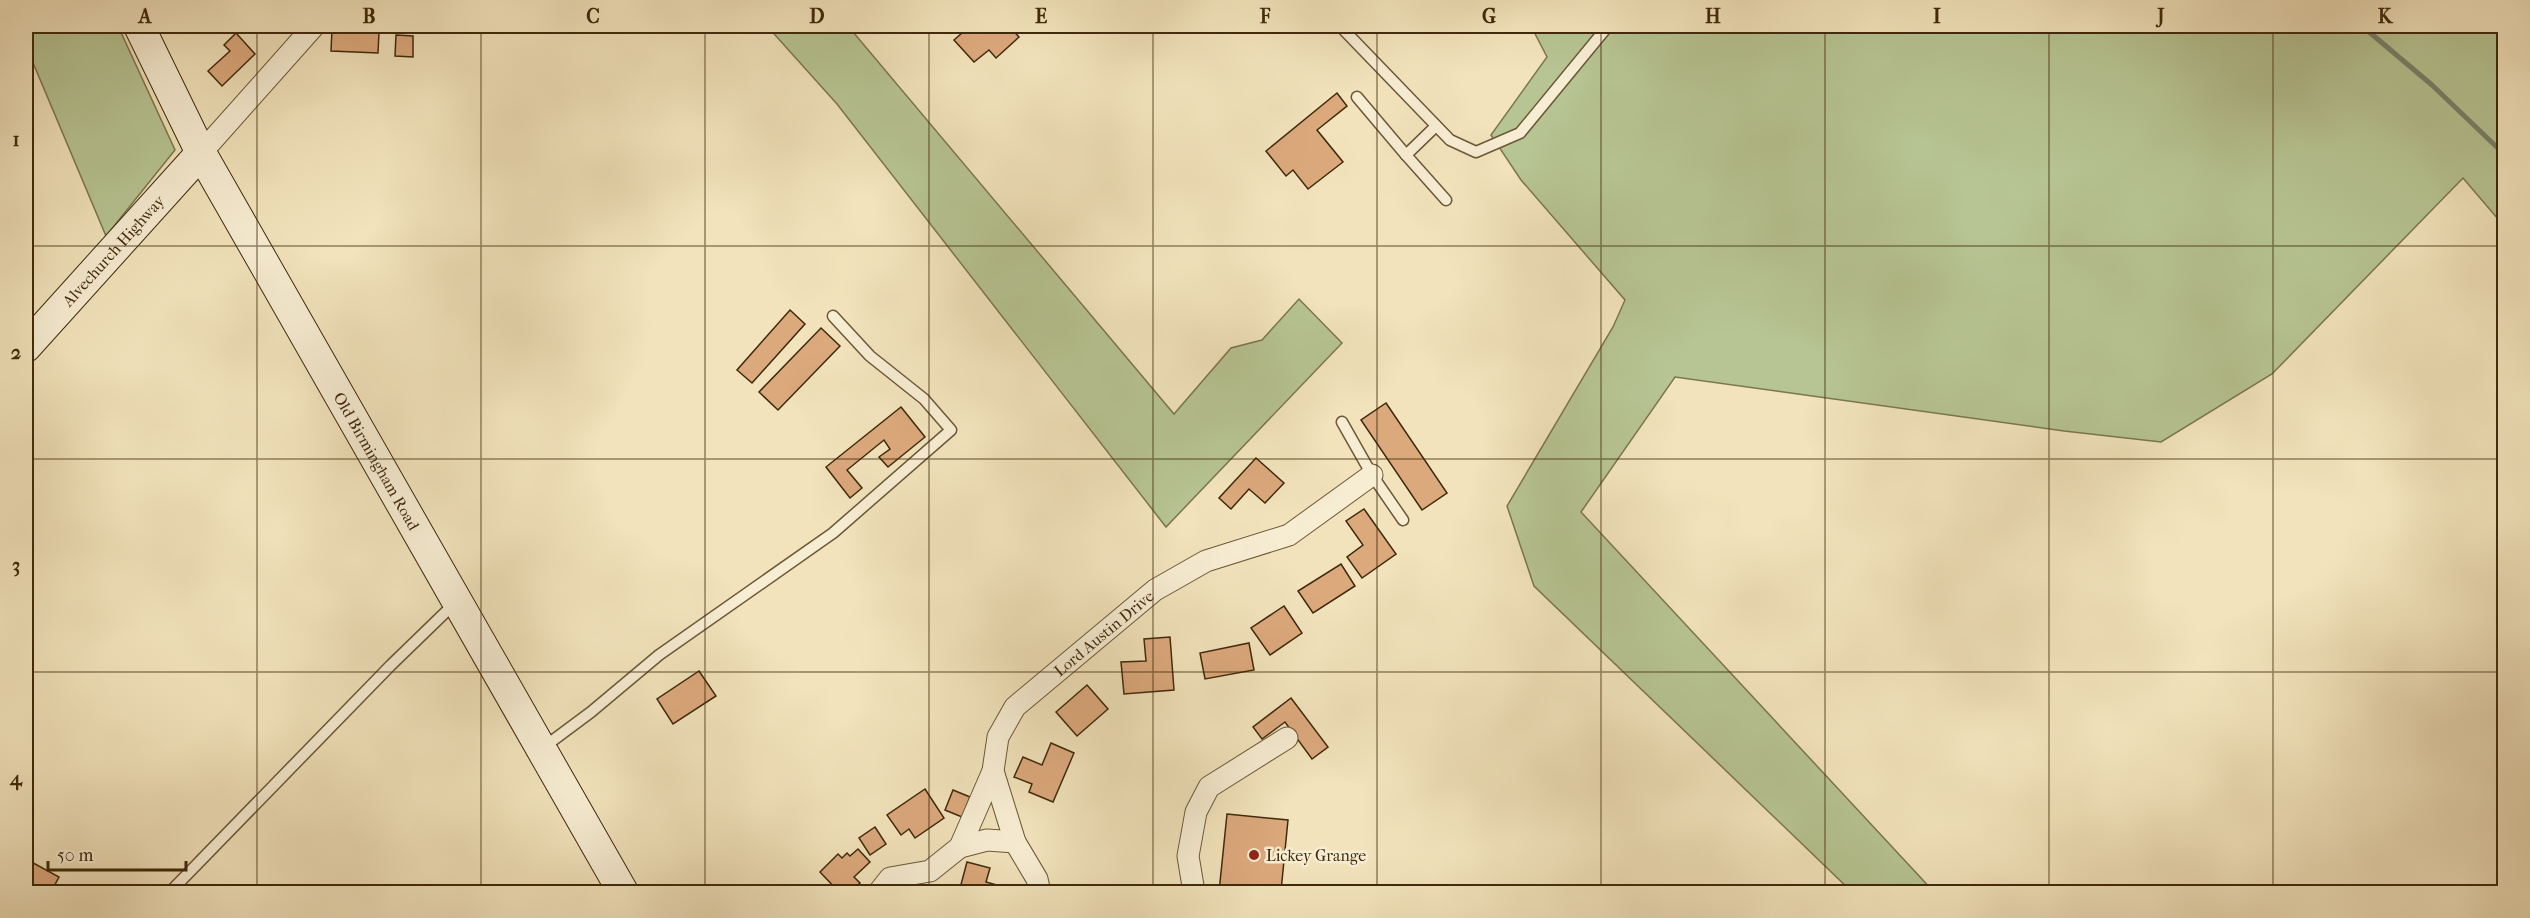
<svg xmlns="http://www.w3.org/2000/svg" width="2530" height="918" viewBox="0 0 2530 918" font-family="'IM FELL French Canon',serif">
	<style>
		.green { fill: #b7c493; stroke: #7b764f; stroke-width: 1.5 }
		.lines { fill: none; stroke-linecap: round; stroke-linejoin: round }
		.stream { stroke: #77826c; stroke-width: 5 }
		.building { fill: #dca97d; stroke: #3f290b; stroke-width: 1.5 }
		.lane-casing { stroke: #6c5837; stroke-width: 13 }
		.street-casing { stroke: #6c5837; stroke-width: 23 }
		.secondary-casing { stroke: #3f290b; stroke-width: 32 }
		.lane { stroke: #f7edd3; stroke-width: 10 }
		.street { stroke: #f7edd3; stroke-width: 21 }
		.secondary { stroke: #f7edd3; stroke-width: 30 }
		.grid { fill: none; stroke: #3f290b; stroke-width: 1.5; stroke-opacity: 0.55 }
		.poi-dot { fill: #8f2418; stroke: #f7edd3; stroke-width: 2 }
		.labels { text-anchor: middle; stroke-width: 5; stroke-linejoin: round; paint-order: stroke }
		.street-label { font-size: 16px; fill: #3f290b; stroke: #f7edd3 }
		.poi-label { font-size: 16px; fill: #3f290b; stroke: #f7edd3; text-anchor: start }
		.neatline { fill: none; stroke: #3f290b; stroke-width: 2 }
		.grid-label { font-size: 20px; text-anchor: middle; font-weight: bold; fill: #3f290b }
	</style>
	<rect width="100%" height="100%" fill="#f2e3bc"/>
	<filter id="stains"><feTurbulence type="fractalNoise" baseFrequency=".00333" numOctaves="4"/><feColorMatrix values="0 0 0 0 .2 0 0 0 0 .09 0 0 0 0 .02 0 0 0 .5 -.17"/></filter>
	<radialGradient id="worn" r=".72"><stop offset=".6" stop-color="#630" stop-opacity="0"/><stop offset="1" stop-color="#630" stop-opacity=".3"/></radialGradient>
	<g class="green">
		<polygon points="26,26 118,26 175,150 106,236 26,46"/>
		<polygon points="767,26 848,26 1174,414 1231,348 1262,340 1299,299 1342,343 1166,527 837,104"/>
		<polygon points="1531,26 2504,26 2504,226 2463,178 2272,374 2161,442 2064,431 1675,377 1581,512 1934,892 1852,892 1534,586 1507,506 1613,327 1625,300 1521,180 1491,135 1547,57"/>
	</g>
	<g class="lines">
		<polyline class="stream" points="2366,26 2368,31 2432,85 2504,154"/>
	</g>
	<g class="building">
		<polygon points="271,26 290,26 290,30 270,28"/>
		<polygon points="970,26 1009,26 1019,37 996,58 989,50 974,62 954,40"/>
		<polygon points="332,29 379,32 378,53 331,51"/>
		<polygon points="236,33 255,54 222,86 208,71 230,51 224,45"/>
		<polygon points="396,35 413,36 413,57 395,56"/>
		<polygon points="1337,93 1347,106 1317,130 1343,162 1308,189 1293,170 1286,176 1266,151"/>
		<polygon points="790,310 805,324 752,383 737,370"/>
		<polygon points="821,328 840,346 778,410 759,392"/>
		<polygon points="1386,403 1447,493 1422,510 1361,420"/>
		<polygon points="901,407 925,437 888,467 879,457 890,449 884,440 847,470 862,488 850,498 826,467"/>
		<polygon points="1256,458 1284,483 1265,503 1249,489 1231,509 1219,498"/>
		<polygon points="1364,509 1396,554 1362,578 1347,557 1363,545 1346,521"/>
		<polygon points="1341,564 1355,586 1313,613 1298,591"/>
		<polygon points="1284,606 1302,633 1270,655 1251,628"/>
		<polygon points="1170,637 1174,690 1124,694 1121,662 1146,661 1144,639"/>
		<polygon points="1249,643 1254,670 1205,679 1200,653"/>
		<polygon points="699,671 716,696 673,724 657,699"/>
		<polygon points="1087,685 1108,709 1077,736 1056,712"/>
		<polygon points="1291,698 1328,747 1312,759 1285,722 1262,739 1253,727"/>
		<polygon points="1051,743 1074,753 1053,802 1029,792 1032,784 1014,777 1023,757 1042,765"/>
		<polygon points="925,789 944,818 915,838 909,829 901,835 887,815"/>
		<polygon points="953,790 970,797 962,817 945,810"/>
		<polygon points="1227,814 1288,820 1281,891 1256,889 1255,892 1219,892"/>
		<polygon points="875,827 886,844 870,855 859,838"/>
		<polygon points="858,849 870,862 854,877 860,883 850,892 845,887 839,892 820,872 838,854 842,858 847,853 850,856"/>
		<polygon points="26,859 59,877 51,892 26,892"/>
		<polygon points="967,862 990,868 986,882 997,885 995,892 959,892"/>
	</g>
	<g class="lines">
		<g class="lane-casing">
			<g id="lane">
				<polyline points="1340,26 1450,140 1476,152 1520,133 1608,26"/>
				<polyline points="1357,97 1406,155 1436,126"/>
				<polyline points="1406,155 1446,200"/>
				<polyline points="1342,422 1372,475 1403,520"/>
				<polyline points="544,747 591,712 659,655 833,533 951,430 924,399 870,356 833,316"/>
				<polyline points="170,892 391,665 455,603"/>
			</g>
		</g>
		<g class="street-casing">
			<g id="street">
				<polyline points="201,153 314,26"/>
				<polyline points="960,847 993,771"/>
				<polyline points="879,892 890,878 930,871 960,847 987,840 1015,842"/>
				<path id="s1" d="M1040 892 1037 879 1015 842 993 771 998 737 1015 707 1155 590 1206 561 1289 535 1372 475"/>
				<polyline points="1194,892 1188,856 1196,812 1209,787 1287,738"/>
			</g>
		</g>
		<g class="secondary-casing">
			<g id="secondary">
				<path id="s2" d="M139 26 201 153 623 892"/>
				<path id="s3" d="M26 347 201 153"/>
			</g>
		</g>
		<use href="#lane" class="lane"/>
		<use href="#street" class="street"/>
		<use href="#secondary" class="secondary"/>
	</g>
	<path class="grid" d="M257 26V892M481 26V892M705 26V892M929 26V892M1153 26V892M1377 26V892M1601 26V892M1825 26V892M2049 26V892M2273 26V892M26 246H2504M26 459H2504M26 672H2504"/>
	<circle class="poi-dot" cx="1254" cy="855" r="6"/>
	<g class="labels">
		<g class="street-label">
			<text dy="6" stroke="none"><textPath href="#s3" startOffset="130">Alvechurch Highway</textPath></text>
			<text dy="6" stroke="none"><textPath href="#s2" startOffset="496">Old Birmingham Road</textPath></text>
			<text dy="6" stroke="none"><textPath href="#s1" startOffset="315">Lord Austin Drive</textPath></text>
		</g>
		<g class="poi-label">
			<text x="1266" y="861">Lickey Grange</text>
		</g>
	</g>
	<rect width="2530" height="918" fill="none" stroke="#f2e3bc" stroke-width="66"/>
	<path d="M48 861v9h138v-9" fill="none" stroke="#3f290b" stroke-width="3"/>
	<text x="57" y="861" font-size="18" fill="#3f290b" stroke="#f7edd3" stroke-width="4.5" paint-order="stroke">50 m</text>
	<rect x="33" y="33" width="2464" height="852" class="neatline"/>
	<g class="grid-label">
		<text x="145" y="23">A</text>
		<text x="369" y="23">B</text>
		<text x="593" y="23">C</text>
		<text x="817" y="23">D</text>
		<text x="1041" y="23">E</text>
		<text x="1265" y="23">F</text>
		<text x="1489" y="23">G</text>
		<text x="1713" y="23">H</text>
		<text x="1937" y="23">I</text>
		<text x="2161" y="23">J</text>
		<text x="2385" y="23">K</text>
		<text x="16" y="146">1</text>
		<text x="16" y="359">2</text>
		<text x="16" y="572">3</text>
		<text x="16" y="785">4</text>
	</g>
	<rect width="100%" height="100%" filter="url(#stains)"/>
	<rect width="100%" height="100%" fill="url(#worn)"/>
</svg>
